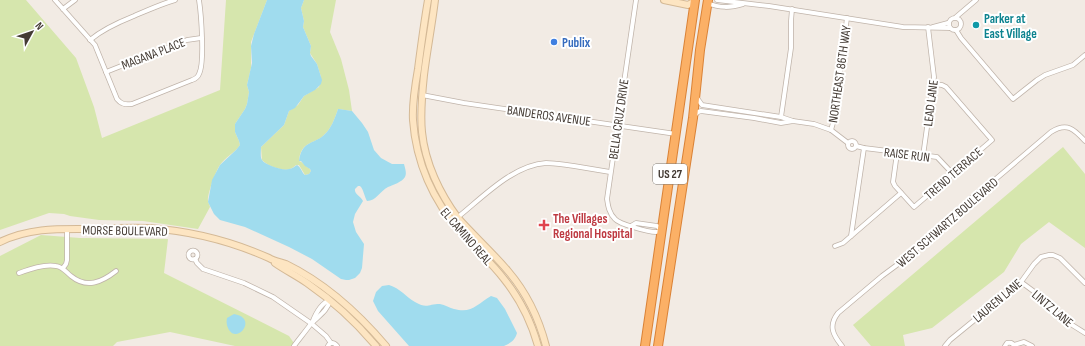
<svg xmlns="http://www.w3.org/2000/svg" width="1085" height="346" viewBox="0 0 1085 346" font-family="'Sofia Sans Condensed',sans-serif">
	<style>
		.green { fill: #d6e6ad }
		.water { fill: #a0dcee }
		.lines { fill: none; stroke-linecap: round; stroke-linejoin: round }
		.street-casing { stroke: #c0b4aa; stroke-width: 5.5 }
		.secondary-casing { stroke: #d4b996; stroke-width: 8 }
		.highway-casing { stroke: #da8236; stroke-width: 10 }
		.street { stroke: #fff; stroke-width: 4 }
		.secondary { stroke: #fde5c2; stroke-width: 6 }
		.highway { stroke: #fbb066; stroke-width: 8 }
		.culture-dot { fill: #0f9aa8; stroke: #fff; stroke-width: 1.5 }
		.shop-dot { fill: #3f7fe0; stroke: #fff; stroke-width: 1.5 }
		.health-dot { fill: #e0444e; stroke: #fff; stroke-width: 1.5 }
		.labels { text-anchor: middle; stroke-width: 4; stroke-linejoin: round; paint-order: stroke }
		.shield { fill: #fff; stroke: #7c7671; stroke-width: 1 }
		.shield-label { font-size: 12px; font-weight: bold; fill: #443b34 }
		.culture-label { font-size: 13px; font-weight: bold; fill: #0d838f; stroke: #fff; text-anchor: start }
		.shop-label { font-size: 13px; font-weight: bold; fill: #366cbe; stroke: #fff; text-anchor: start }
		.street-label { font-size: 13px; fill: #443b34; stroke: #fff }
		.health-label { font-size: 13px; font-weight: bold; fill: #be3a42; stroke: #fff; text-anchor: start }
	</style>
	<rect width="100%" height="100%" fill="#f2ebe4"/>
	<g class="green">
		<path d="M0 0H26L76 58 94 107 102 138 220 90 226 0H267L251 42V68L247 85 249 92 247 104 245 109 235 124V132L239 141 240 145C235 153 225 157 220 165 216 170 207 195 208 201 208 202 210 206 210 207L198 229 143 221 99 220 70 216 64 214 49 213 0 230Z"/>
		<path d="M304 0H336L330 32 341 59 349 90 352 111 338 109C335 118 331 129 324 135 314 145 301 140 299 161 303 162 305 166 309 168L311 171 309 174 305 175 299 165H296C295 166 291 169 290 169 283 172 266 165 262 160L261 147 284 125 289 111 298 105 304 96 319 87 321 77 317 64 310 53 311 46 303 27 304 21 301 8Z"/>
		<polygon points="1063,147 1085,174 1085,248 1049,222 1021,244 1004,272 932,328 903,335 905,346 871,346 853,325"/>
		<polygon points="41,235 80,238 168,239 164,273 289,336 296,346 235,346 170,332 117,342 113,346 0,346 0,256"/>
	</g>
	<g class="water">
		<path d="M267 0H304L301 8 304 21 303 27 311 46 310 53 311 56 317 64 322 80 321 84 315 90 304 96 295 108 289 111 284 125 261 147C261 151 260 157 262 160 265 165 283 171 289 169 292 169 295 166 297 165 301 167 302 173 305 175L309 174 311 171 310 169 305 166 301 161H299C302 140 313 145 324 135 331 129 335 118 338 109H339L352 111 362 123 368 132 374 150 381 158 392 164H404C405 168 407 173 405 177 402 182 393 185 388 187 380 191 376 201 367 201 364 196 364 190 360 186H358L355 189C354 194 361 196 363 201L355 214 353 222 356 232 364 244 362 268 360 273 355 278 349 280H346L341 279 312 259 289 247 245 227 220 220 214 214 208 202 212 180 220 165 236 150 240 145 239 141 235 132V124L245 109 247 104 249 92 247 85 252 63 251 46 254 34Z"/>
		<path d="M389 285C400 288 406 297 415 302 427 309 428 304 440 304 445 305 450 308 454 309 472 314 477 304 491 296L497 298 505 309 517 333C515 340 511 343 504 346H409L378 311 373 301 376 292 382 286Z"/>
		<path d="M234 314C258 318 238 344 229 330 227 326 226 323 227 318Z"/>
	</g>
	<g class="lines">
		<g class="street-casing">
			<g id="street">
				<path d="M55 0 95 45 117 99C121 104 125 105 132 104L192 80C195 79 198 77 199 74 205 63 201 13 199 0"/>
				<polyline points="717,0 769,6 903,27 950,28"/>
				<path d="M707 3C720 8 730 8 743 4"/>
				<polyline points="63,9 75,0"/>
				<polyline points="956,17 976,0"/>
				<circle cx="955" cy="24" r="6"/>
				<polyline points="933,27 948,23"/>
				<polyline points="956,30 961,38 1013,99 1037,80 1045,75 1073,65 1085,55"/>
				<path d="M90 40C103 29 119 22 134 16 148 10 161 4 175 0"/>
				<polyline points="106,72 187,40 201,38"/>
				<polyline points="422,95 464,103 676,134"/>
				<polyline points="697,98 702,105 781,117 793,121"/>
				<polyline points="694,116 698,112 701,111 754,118 781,123 793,121 814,124 831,130 848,143"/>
				<polyline points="781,117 791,48 791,21 792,9"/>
				<polyline points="831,130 833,123 847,18"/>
				<circle cx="852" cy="145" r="4"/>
				<polyline points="856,146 864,148 937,157 953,174"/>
				<polyline points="897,153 893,182 895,186 914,207 992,140 946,87 942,85 933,84"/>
				<polyline points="923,156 934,77 928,27"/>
				<path d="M458 217C483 197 513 165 546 163 555 163 565 165 574 166 586 168 598 170 610 172"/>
				<path d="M631 226 636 223 657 226 662 231C660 231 657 232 656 232 648 232 619 224 615 219 609 213 608 206 607 199L636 0"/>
				<polyline points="851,236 864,148"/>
				<polyline points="835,246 843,243 901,193"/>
				<circle cx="193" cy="255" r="4.5"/>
				<polyline points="195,259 197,263 203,269 244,283 273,297 312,324 326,336 331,343"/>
				<polyline points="63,268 66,264 67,260 67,229"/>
				<path d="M19 273C30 269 44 264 56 266 63 267 66 272 71 276 87 289 102 282 116 271"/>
				<polyline points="1021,282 1040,296 1061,318 1085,333"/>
				<path d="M312 323C315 315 321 303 330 300"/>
				<polyline points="1014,345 1024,342 1032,346"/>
				<path d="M294 346C299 339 305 332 310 325 317 317 328 311 330 300"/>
				<path d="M328 346C330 342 334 342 337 346"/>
				<path d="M842 346C833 335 828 326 838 313L882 276 905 259 955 215 970 199 991 183 1051 132C1067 122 1074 129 1085 141"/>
				<polyline points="945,346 950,340 1021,282 1034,264 1041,257 1049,255 1053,255 1060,258 1085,283"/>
				<path d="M1005 346 1007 343C1011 342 1013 343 1014 346"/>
			</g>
		</g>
		<g class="secondary-casing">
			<g id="secondary">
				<path d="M428 0C424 23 421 46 418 69 415 86 412 103 413 120 416 162 433 201 461 232 475 248 491 262 504 279 520 299 531 321 538 346"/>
				<path d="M435 0C432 25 427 50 424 75 422 94 420 113 422 132 425 163 440 194 458 218 474 236 492 252 508 271 526 292 539 319 546 346"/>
				<polyline points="664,0 688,5 695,1"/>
				<path d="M0 242C31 227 61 229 95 229 113 228 131 227 149 228 191 231 231 241 269 258 274 261 280 262 286 264 325 283 358 313 386 346"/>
				<path d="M275 263C285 270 297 276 307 283 333 301 356 322 376 346"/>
			</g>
		</g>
		<g class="highway-casing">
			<g id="highway">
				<polyline points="645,346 695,0"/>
				<polyline points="658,346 693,118 700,50 708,0"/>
			</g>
		</g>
		<use href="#street" class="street"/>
		<use href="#secondary" class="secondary"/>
		<use href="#highway" class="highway"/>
	</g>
	<circle class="culture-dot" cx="976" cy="25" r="4"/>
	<circle class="shop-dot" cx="554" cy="42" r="4"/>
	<path class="health-dot" d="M542 219h4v4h4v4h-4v4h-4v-4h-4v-4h4z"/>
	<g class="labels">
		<rect class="shield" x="653" y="164" width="34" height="20" rx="3"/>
		<g class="shield-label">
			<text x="670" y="178">US 27</text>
		</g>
		<g class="culture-label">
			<text x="984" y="23">Parker at<tspan x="984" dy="15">East Village</tspan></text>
		</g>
		<g class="shop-label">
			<text x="562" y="47">Publix</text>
		</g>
		<g class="street-label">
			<text transform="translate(153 53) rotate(-21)" y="5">MAGANA PLACE</text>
			<text transform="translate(839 74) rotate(-82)" y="5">NORTHEAST 86TH WAY</text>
			<text transform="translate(930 103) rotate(-83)" y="5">LEAD LANE</text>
			<text transform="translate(549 115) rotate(8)" y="5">BANDEROS AVENUE</text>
			<text transform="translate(618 119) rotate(-82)" y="5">BELLA CRUZ DRIVE</text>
			<text transform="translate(907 154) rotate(7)" y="5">RAISE RUN</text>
			<text transform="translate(953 173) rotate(-41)" y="5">TREND TERRACE</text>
			<text transform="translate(947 222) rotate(-41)" y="5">WEST SCHWARTZ BOULEVARD</text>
			<text transform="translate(125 230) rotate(1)" y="5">MORSE BOULEVARD</text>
			<text transform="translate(467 236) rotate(49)" y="5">EL CAMINO REAL</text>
			<text transform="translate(997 300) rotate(-40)" y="5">LAUREN LANE</text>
			<text transform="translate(1053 308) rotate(40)" y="5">LINTZ LANE</text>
		</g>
		<g class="health-label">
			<text x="553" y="223">The Villages<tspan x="553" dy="15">Regional Hospital</tspan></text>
		</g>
	</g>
	<g transform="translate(32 32) rotate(50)" stroke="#ffffff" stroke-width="3" paint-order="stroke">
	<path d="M0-3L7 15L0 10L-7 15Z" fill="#443b34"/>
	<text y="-6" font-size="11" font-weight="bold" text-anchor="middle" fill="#443b34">N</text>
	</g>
</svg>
